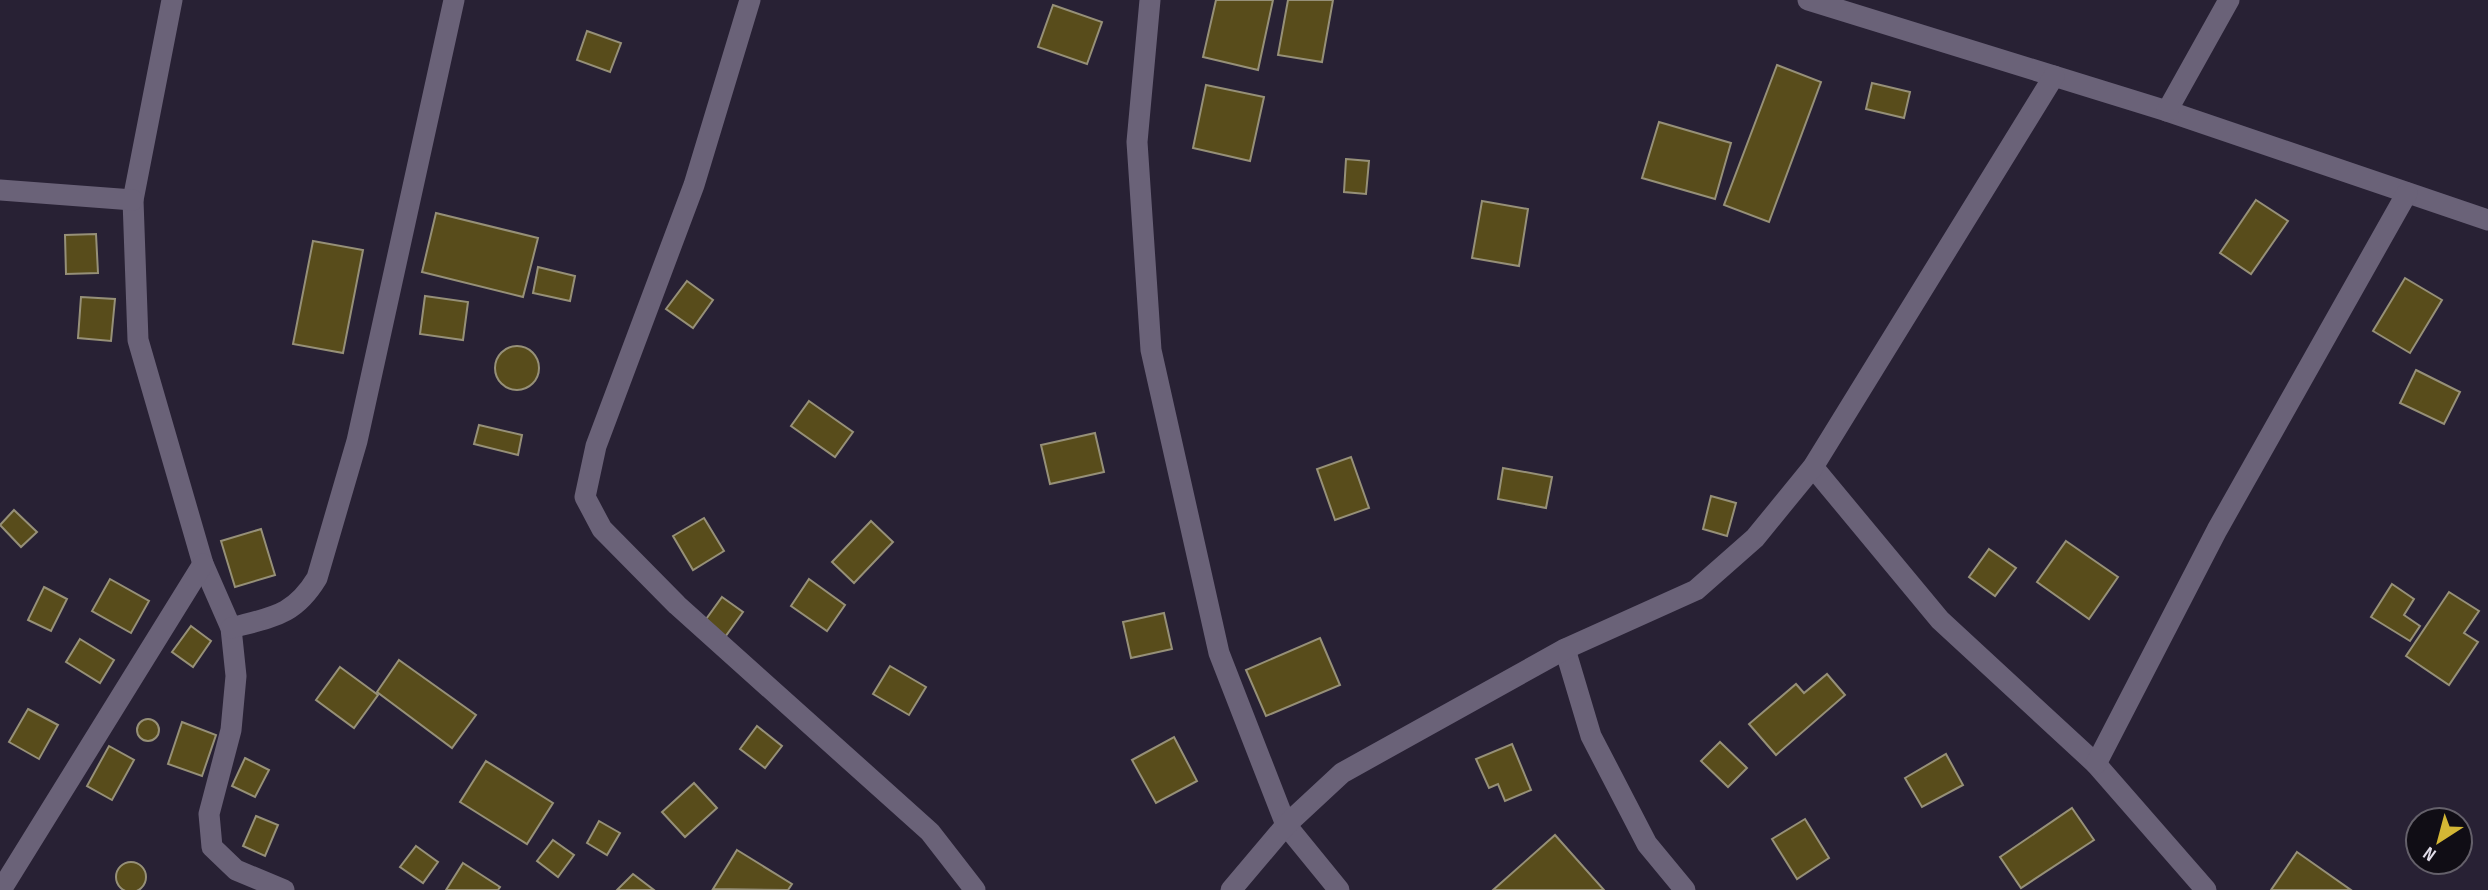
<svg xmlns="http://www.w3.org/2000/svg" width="2488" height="890" viewBox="0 0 2488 890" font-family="'Sofia Sans Condensed',sans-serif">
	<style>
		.building { fill: #584c1b; stroke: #969078; stroke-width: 2 }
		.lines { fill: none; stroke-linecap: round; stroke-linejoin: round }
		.street { stroke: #6a6278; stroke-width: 21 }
	</style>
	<rect width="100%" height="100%" fill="#282134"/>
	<g class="building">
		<polygon points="1216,0 1273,0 1258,70 1203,57"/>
		<polygon points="1288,0 1333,0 1322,62 1278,55"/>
		<polygon points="1053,5 1102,22 1087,64 1038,47"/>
		<polygon points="587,31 621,43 610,72 577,60"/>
		<polygon points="1777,65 1821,82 1769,222 1724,205"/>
		<polygon points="1872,83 1910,92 1904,118 1866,109"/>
		<polygon points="1206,85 1264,97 1250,161 1193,148"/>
		<polygon points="1659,122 1731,143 1715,199 1642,178"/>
		<polygon points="1346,159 1369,161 1366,194 1344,192"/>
		<polygon points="2256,200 2288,221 2251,274 2220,253"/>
		<polygon points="1482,201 1528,209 1519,266 1472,258"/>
		<polygon points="436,213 538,238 523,297 422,272"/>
		<polygon points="96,234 98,273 66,274 65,235"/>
		<polygon points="313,241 363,250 343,353 293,344"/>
		<polygon points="538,267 575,276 570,301 533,293"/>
		<polygon points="2405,278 2442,300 2410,353 2373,331"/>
		<polygon points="687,281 713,300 693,328 666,309"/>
		<polygon points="425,296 468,302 463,340 420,334"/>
		<polygon points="81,297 115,299 111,341 78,338"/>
		<circle cx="517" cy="368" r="22"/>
		<polygon points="2416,370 2460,392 2444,424 2400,403"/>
		<polygon points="809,401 853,432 835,457 791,426"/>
		<polygon points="479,425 522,435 518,455 474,444"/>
		<polygon points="1095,433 1104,472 1050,484 1041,445"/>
		<polygon points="1351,457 1369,508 1335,520 1317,469"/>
		<polygon points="1503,468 1552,477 1546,508 1498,499"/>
		<polygon points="1711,496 1736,503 1727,536 1703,529"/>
		<polygon points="14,510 37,532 21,547 0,525"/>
		<polygon points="704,518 724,551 693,570 673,536"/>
		<polygon points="871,521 893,542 854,583 832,562"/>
		<polygon points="261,529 275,575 235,587 221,541"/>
		<polygon points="2066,541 2118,577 2089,619 2037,582"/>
		<polygon points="1989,549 2016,568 1995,596 1969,577"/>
		<polygon points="110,579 149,601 131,633 92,611"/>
		<polygon points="809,579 845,605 827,631 791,606"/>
		<polygon points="2392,584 2414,599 2404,615 2420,626 2410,641 2371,617"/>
		<polygon points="44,587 67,599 51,631 28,620"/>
		<polygon points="2449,592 2479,611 2464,633 2478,642 2449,685 2406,656"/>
		<polygon points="722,597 743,612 725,637 704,622"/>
		<polygon points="1164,613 1172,649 1131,658 1123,622"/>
		<polygon points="191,626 211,641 193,667 172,652"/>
		<polygon points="1320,638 1340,685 1266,716 1246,670"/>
		<polygon points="80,639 114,660 100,683 66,662"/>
		<polygon points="399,660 476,715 452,748 377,692"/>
		<polygon points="890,666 926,687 909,715 873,694"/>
		<polygon points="340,667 378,695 354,728 316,700"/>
		<polygon points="1827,674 1845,695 1776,755 1749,724 1796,684 1804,693"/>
		<polygon points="28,709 58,725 39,759 9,742"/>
		<circle cx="148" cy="730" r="11"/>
		<polygon points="182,722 216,735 202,776 168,764"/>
		<polygon points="757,726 782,746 765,768 740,749"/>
		<polygon points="1174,737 1197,781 1156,803 1132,760"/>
		<polygon points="1720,742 1747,768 1728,787 1701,761"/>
		<polygon points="1512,744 1531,790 1505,801 1498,784 1489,788 1476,759"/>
		<polygon points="109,746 134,760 112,800 87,786"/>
		<polygon points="1946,754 1963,785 1922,807 1905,778"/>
		<polygon points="245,758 269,770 255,797 232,786"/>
		<polygon points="486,761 553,803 527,844 460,802"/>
		<polygon points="694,783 717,808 685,837 662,812"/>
		<polygon points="2072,808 2094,840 2021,888 2000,857"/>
		<polygon points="256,816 278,825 265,856 243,846"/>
		<polygon points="1805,819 1829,858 1797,879 1772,839"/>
		<polygon points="599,821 620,833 607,855 587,843"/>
		<polygon points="1555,835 1604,890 1493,890"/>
		<polygon points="553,840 574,855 558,877 537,861"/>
		<polygon points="416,846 438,862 423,883 400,867"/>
		<polygon points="737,850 792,884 788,890 713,889"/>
		<polygon points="2297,852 2351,890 2271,890"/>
		<circle cx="131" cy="877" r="15"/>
		<polygon points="463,863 500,887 498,890 446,890"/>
		<polygon points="633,874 654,890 617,890"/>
	</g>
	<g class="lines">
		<g class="street">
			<polyline points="172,0 133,200 138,340 203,564 231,628 236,676 231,730 209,814 212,847 236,870 284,890"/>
			<polyline points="750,0 694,185 596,446 585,497 602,529 677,605 930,832 975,890"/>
			<polyline points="1150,0 1137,142 1151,350 1219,653 1286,825 1339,890"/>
			<polyline points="1808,0 2167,111 2488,220"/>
			<polyline points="2167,111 2229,0"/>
			<polyline points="0,190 133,200"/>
			<polyline points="1813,467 1940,620 2096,764 2206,890"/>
			<path d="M231 628C272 617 294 616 317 578L357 441 454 0"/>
			<polyline points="1565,649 1591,736 1647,844 1685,890"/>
			<polyline points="2096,764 2217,530 2407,193"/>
			<polyline points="1,890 203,564"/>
			<polyline points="1231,890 1286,825 1342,773 1565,649 1696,590 1755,538 1813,467 2054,76"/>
		</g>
	</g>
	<g transform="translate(2439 841) rotate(216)"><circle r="33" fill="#100d15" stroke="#64606a" stroke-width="2"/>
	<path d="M0-5L12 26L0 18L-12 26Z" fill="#d3b635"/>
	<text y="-10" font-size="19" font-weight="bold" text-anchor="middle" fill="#e1dde9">N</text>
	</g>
</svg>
